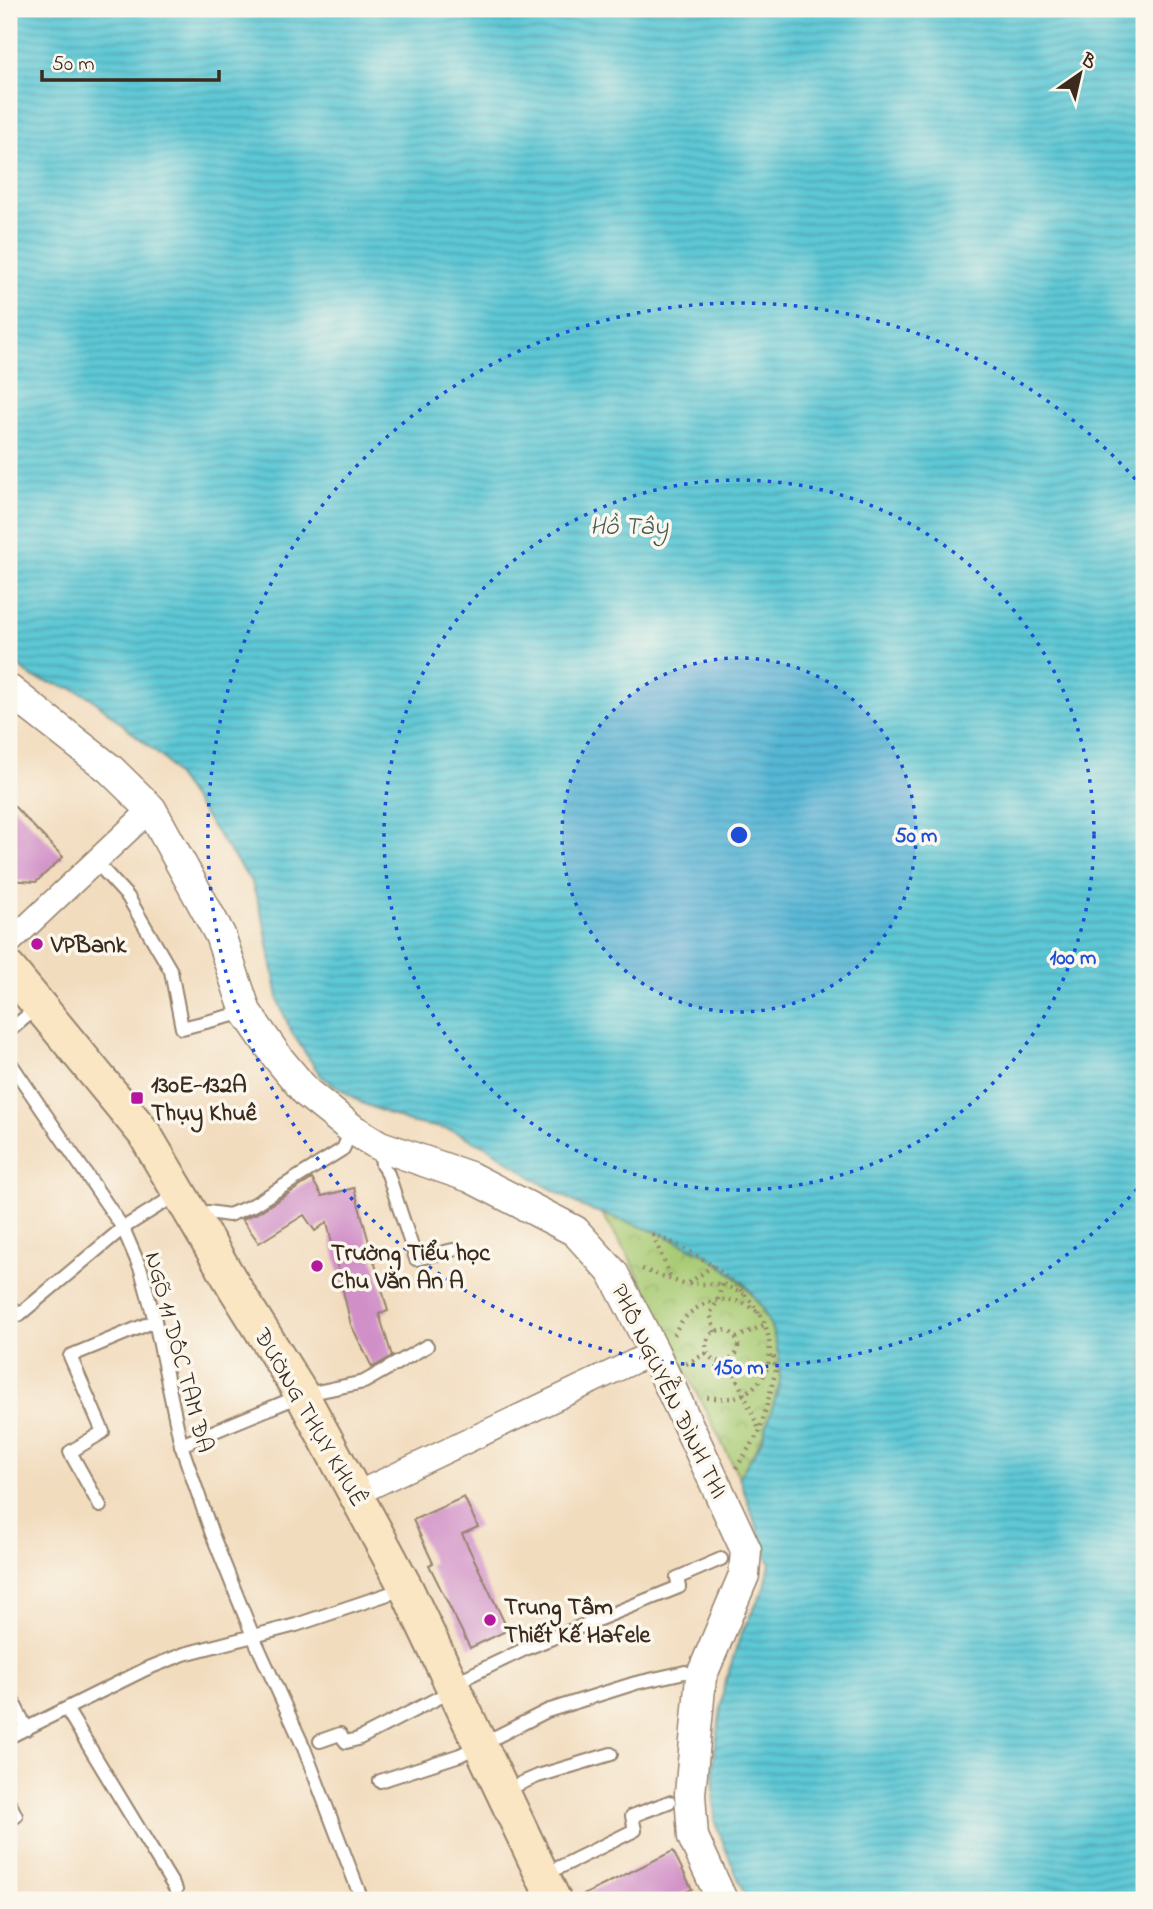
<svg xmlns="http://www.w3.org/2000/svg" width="1153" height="1909" viewBox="0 0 1153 1909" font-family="'Indie Flower',sans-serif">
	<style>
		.park { fill: url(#park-crowns); stroke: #727a49; stroke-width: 2 }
		.water { fill: url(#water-rules); stroke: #4c797a; stroke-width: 2 }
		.building { fill: #d08fc7 }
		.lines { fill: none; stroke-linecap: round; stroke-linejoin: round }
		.service-casing { stroke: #96836e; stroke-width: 16 }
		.minor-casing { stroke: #96836e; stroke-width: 26 }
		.tertiary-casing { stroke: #96836e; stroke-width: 33 }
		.secondary-casing { stroke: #96836e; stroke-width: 37 }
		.path { stroke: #96836e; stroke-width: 4.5; stroke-dasharray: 2 5; stroke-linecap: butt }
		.service { stroke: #fff; stroke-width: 12 }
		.minor { stroke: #fff; stroke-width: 23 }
		.tertiary { stroke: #fff; stroke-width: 30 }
		.secondary { stroke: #fbe6c4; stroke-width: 33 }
		.ring { fill: none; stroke: #1d4ed8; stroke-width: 3.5; stroke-dasharray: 3.5 7 }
		.poi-dot { fill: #b5179e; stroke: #fbf7ec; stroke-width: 2.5 }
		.labels { text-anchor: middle; stroke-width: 7; stroke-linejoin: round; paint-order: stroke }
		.poi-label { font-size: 24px; font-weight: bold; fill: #3b2a1e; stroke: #fbf7ec; text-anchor: start }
		.street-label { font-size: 24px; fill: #3b2a1e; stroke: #fbf7ec }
		.water-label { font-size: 26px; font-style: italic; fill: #455955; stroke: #fbf7ec }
		.centre { fill: #1d4ed8; stroke: #fbf7ec; stroke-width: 3.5 }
		.ring-label { font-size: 21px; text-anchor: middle; font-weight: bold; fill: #1d4ed8; stroke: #fbf7ec; stroke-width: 7; stroke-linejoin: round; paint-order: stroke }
	</style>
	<defs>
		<pattern id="park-crowns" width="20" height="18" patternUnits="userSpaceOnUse" patternTransform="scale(1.75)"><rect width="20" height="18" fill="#a9cb74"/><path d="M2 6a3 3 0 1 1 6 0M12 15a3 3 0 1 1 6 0" fill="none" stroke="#92ae64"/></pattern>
		<pattern id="water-rules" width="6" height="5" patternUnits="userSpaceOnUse" patternTransform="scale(1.75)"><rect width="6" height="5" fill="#5dc8d6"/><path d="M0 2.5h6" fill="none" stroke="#4ea3ad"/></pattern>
	</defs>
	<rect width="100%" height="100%" fill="#fbf7ec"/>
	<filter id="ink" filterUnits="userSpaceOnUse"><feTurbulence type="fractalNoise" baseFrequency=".0143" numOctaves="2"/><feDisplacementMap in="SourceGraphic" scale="14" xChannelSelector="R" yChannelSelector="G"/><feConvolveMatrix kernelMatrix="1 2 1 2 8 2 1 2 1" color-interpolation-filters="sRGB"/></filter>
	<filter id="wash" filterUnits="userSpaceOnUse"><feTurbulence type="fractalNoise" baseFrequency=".00686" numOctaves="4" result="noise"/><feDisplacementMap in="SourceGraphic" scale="28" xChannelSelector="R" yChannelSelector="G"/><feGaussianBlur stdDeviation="1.57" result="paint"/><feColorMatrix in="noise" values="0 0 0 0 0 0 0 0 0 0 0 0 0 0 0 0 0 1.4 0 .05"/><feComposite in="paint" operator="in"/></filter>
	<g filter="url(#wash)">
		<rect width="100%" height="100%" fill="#f2dcbe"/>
		<path class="park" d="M602 1213C637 1225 675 1235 707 1255 750 1282 786 1330 780 1384 776 1418 757 1448 739 1477L630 1259Z"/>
		<polygon class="water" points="9,9 1144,9 1144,1900 749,1900 744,1893 715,1823 713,1763 724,1686 741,1634 765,1587 770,1564 739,1477 762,1440 780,1383 779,1357 772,1329 762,1307 744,1283 707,1255 665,1235 583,1207 539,1182 488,1147 451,1130 409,1122 362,1103 321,1076 292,1033 279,1003 264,922 252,883 164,759 90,697 74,689 34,678 9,659"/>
		<g id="blocks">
			<g class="building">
				<polygon points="9,801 63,857 36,882 9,880"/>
				<polygon points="312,1179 322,1196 354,1188 388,1311 379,1314 392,1356 375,1366 372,1367 351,1325 327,1222 315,1231 304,1215 259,1243 242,1219 257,1213"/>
				<polygon points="464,1497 478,1527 462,1534 508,1630 470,1648 429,1565 433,1563 413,1520"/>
				<polygon points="673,1851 692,1889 669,1900 573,1900"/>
			</g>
		</g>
	</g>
	<g filter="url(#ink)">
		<use href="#blocks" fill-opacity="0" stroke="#96836e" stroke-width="2"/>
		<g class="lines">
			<g class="service-casing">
				<g id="service">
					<polyline points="95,861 128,897 171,971 182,1028 246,1012"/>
					<polyline points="9,1031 39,1006"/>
					<polyline points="9,1061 123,1228 141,1270 155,1321 181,1445 212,1534 253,1636 304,1748 362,1900"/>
					<polyline points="380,1147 382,1165 388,1174 416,1259 453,1250"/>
					<polyline points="196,1218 208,1212 229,1215 253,1205 343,1149 352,1129"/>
					<polyline points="9,1304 19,1315 123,1228 179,1193"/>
					<polyline points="181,1445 302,1395 364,1382 427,1346"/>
					<polyline points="100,1506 70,1452 103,1432 70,1356 155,1321"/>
					<polyline points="9,1694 27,1729"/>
					<polyline points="67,1710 176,1890"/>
					<polyline points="9,1737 146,1669 184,1654 296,1625 406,1588"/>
					<polyline points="320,1741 340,1734 346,1742 358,1739 440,1697 452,1684 525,1649 679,1587 677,1578 721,1559"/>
					<polyline points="380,1781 460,1755 547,1711 636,1683 685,1672"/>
					<polyline points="503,1791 538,1776 611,1754"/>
					<polyline points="9,1802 16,1816 9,1821"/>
					<polyline points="544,1875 635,1830 632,1816 669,1802"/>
				</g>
			</g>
			<g class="minor-casing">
				<g id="minor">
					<polyline points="9,943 151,809"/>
					<polyline points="356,1494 654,1352"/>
				</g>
			</g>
			<g class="tertiary-casing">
				<polyline id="tertiary" points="9,690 110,769 151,809 220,935 246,1012 278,1058 307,1093 352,1129 380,1146 470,1177 575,1231 613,1273 654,1352 746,1550 744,1575 701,1677 690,1794 693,1837 722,1900"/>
			</g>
			<g class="secondary-casing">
				<polyline id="secondary" points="9,969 144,1133 235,1288 302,1395 406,1588 554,1900"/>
			</g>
			<g class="path">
				<path d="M652 1234C695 1251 733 1274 759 1313"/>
				<polyline points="653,1235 671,1278"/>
				<polyline points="642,1269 684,1284 722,1284 744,1294"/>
				<polyline points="689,1283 714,1265"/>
				<circle cx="722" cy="1346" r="16"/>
				<polyline points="715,1332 710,1314 718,1300 722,1284"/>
				<path d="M674 1335C687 1302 731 1287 759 1313 763 1317 765 1323 766 1328 774 1353 770 1379 745 1393 732 1401 717 1398 702 1397"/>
				<polyline points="736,1338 766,1324"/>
				<polyline points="729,1361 760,1431"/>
				<polyline points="686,1364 707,1353"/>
				<polyline points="736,1468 760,1431 776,1370 773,1354"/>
			</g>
			<use href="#service" class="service"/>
			<use href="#minor" class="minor"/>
			<use href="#tertiary" class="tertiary"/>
			<use href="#secondary" class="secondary"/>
		</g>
	</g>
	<circle cx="739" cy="835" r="177" fill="#1d4ed8" fill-opacity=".12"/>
	<g class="ring">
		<circle cx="739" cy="835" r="177"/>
		<circle cx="739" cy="835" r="355"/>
		<path d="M1144 1181A532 532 0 1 1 1144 489"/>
	</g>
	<g class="poi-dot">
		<circle cx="37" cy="944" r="7"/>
		<rect x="130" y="1091" width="14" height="14" rx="3.5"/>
		<circle cx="317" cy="1266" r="7"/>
		<circle cx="490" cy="1620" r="7"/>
	</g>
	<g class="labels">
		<g class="poi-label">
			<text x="51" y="952">VPBank</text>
			<text x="151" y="1092">130E-132A<tspan x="151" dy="28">Thụy Khuê</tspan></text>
			<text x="331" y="1260">Trường Tiểu học<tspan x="331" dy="28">Chu Văn An A</tspan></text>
			<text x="504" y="1614">Trung Tâm<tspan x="504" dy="28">Thiết Kế Hafele</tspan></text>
		</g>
		<g class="street-label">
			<text transform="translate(180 1352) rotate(75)" y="8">NGÕ 11 DỐC TAM ĐA</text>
			<text transform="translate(670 1391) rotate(64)" y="8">PHỐ NGUYỄN ĐÌNH THI</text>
			<text transform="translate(311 1417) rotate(60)" y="8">ĐƯỜNG THỤY KHUÊ</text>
		</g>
		<g class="water-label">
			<text x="629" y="534">Hồ Tây</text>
		</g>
	</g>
	<circle cx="739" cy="835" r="10" class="centre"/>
	<g class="ring-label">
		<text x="916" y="842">50 m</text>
		<text x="1073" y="964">100 m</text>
		<text x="739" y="1374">150 m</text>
	</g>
	<rect width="1153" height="1909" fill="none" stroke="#fbf7ec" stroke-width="35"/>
	<g transform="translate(1080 74) rotate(34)" stroke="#fbf7ec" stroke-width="5" paint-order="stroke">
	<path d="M0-5L12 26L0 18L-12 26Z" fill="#3b2a1e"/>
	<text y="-10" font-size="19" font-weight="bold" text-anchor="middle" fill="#3b2a1e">B</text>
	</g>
	<path d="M42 70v10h177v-10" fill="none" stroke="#3b2a1e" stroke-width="3.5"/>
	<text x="52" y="70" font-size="21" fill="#3b2a1e" stroke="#fbf7ec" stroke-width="5" paint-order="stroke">50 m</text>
</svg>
